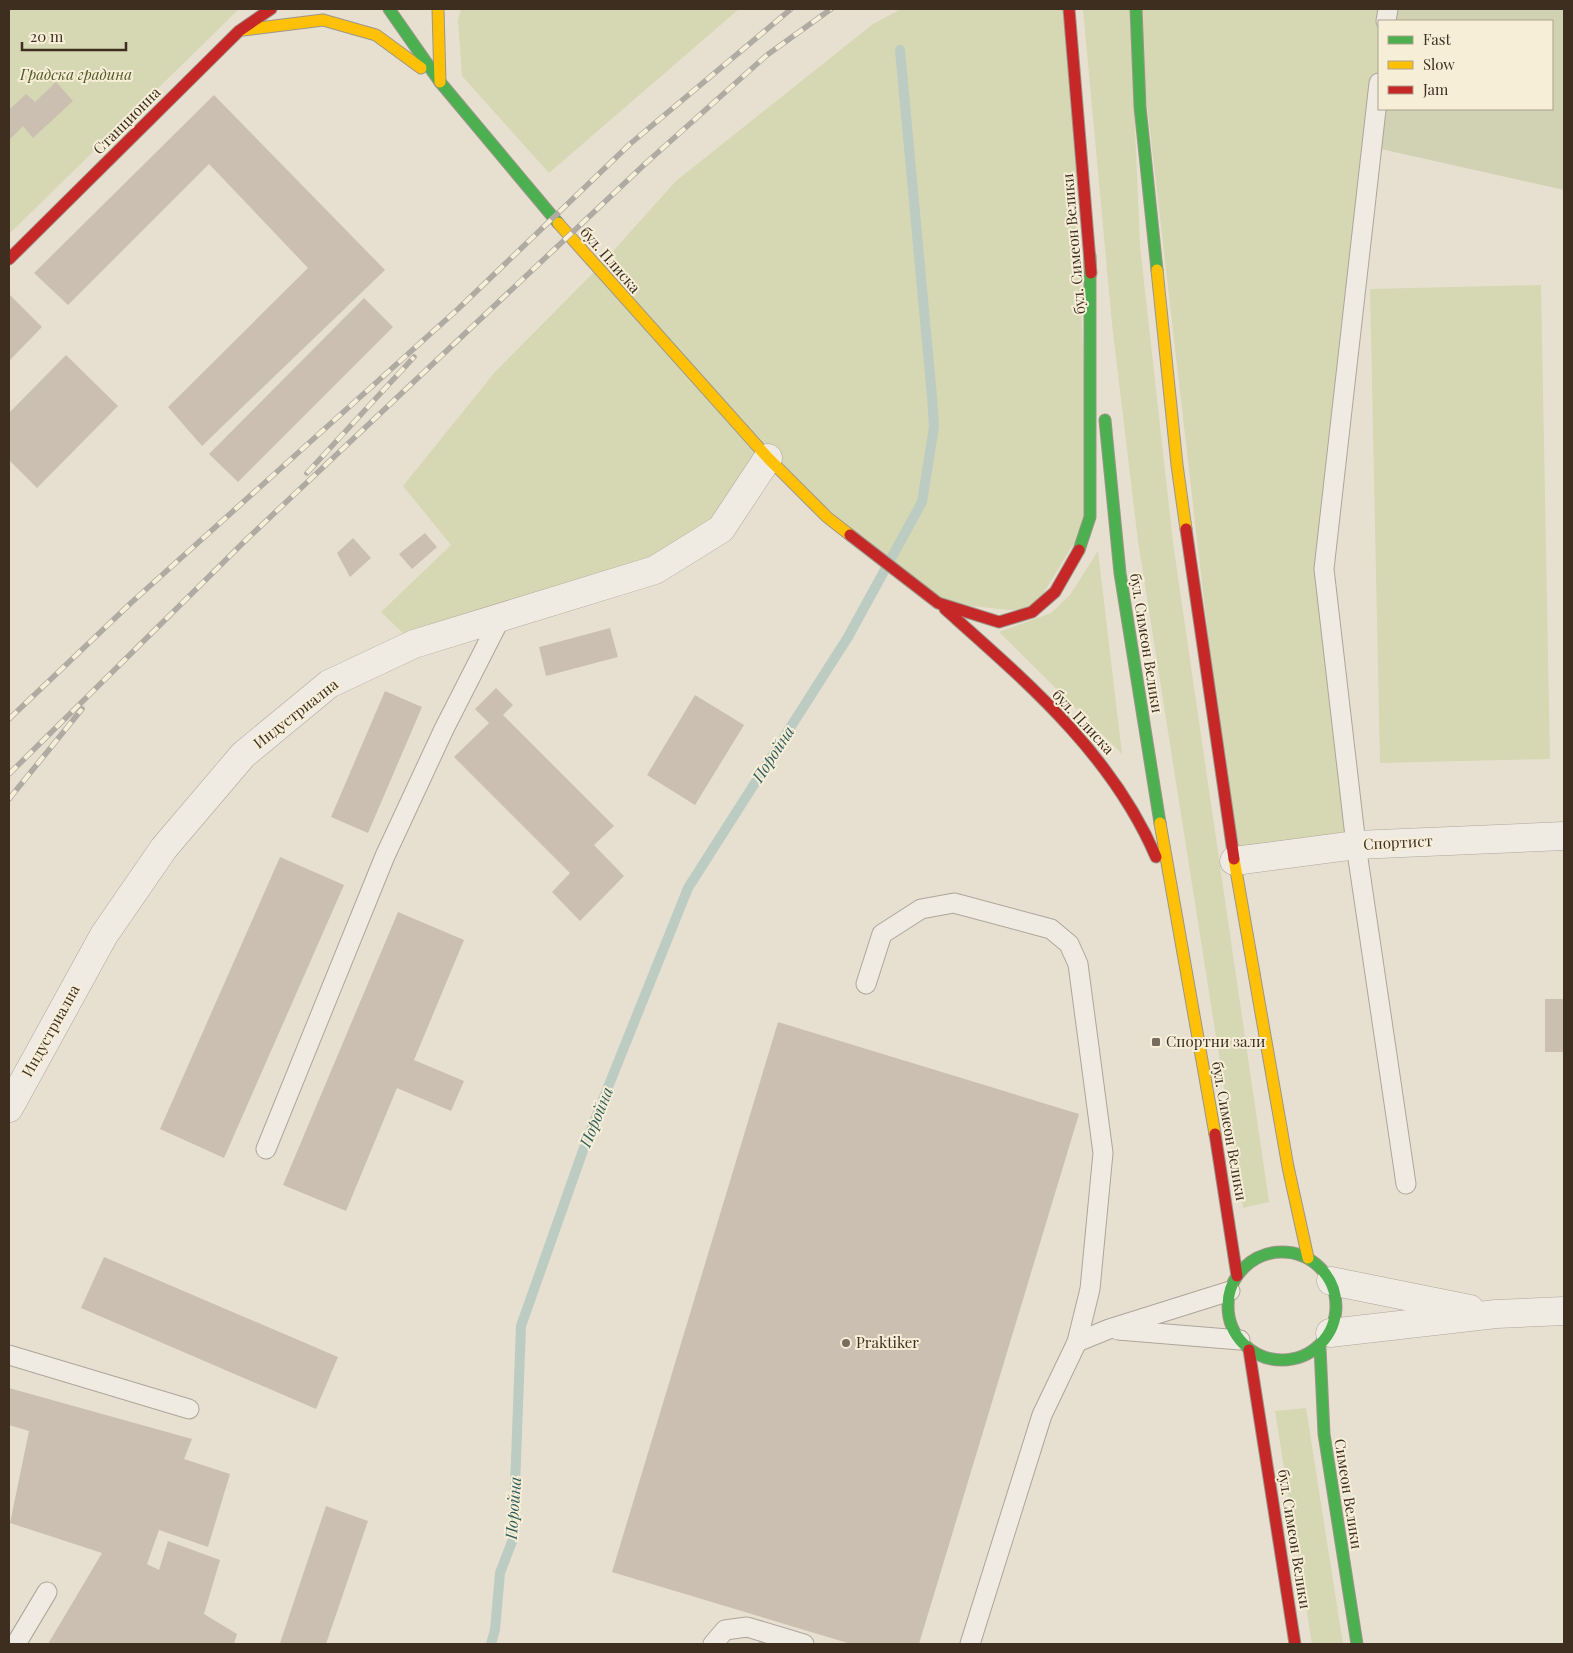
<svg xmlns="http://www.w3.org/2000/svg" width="1573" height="1653" viewBox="0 0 1573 1653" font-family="'Playfair Display',serif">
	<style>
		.green { fill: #d6d7b3 }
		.cemetery { fill: #d1d1b3 }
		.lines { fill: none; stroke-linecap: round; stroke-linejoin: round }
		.stream { stroke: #bcccc2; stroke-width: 10 }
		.building { fill: #cbbfb2 }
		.lane-casing { stroke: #ada599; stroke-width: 21 }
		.street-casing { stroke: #ada599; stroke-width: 29 }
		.fast-casing { stroke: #9c958a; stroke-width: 13 }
		.slow-casing { stroke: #9c958a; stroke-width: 13 }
		.jam-casing { stroke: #9c958a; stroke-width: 13 }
		.lane { stroke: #efebe3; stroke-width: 19 }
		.street { stroke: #efebe3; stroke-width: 28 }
		.fast { stroke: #4caf50; stroke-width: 11 }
		.slow { stroke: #ffc107; stroke-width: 11 }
		.jam { stroke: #c62828; stroke-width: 11 }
		.rail-casing { stroke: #afaaa2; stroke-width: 5.5 }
		.rail { stroke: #f7eed8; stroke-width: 4; stroke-dasharray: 11; stroke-linecap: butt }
		.poi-dot { fill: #786c5e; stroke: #f7eed8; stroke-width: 2 }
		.labels { text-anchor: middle; stroke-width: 4; stroke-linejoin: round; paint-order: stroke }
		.park-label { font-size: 15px; font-style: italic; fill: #4d5a26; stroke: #f7eed8 }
		.street-label { font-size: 15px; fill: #3d2e20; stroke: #f7eed8 }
		.poi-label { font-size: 15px; fill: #3d2e20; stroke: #f7eed8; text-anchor: start }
		.water-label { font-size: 16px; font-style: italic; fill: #2f5d5a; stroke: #f7eed8 }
	</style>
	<rect width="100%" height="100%" fill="#e7e0d1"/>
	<g class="green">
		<polygon points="9,9 239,9 9,234"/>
		<polygon points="461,9 739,9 549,173 462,76 458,20"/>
		<polygon points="901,9 1069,9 1090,517 1032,612 940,603 769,459 721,529 655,570 414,644 381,612 451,545 403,486 495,372 597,269 676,181 873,24"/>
		<polygon points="1083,9 1130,9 1140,246 1173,543 1269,1202 1243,1208 1138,541 1112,324"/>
		<polygon points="1136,9 1388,9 1379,21 1379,83 1324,569 1356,845 1234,861"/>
		<polygon points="1541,285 1550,759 1380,763 1370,289"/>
		<polygon points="1098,551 1122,754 999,632 1051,613 1070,595"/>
		<polygon points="1306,1408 1343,1644 1312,1644 1275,1411"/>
	</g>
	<polygon class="cemetery" points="1388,9 1564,9 1564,190 1372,147 1379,109 1552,109 1552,21 1386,21"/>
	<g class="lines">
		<polyline class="stream" points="491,1644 495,1630 500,1573 513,1539 521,1326 586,1142 688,888 848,637 922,502 934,427 932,397 900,50"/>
	</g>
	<g class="building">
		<polygon points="56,82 73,101 33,138 23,126 9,140 9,110 26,94 35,102"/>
		<polygon points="214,95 385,270 202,446 168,407 308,268 209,164 68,305 34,273"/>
		<polygon points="9,294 42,327 9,361"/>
		<polygon points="364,298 393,327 238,482 209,454"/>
		<polygon points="66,355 118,406 37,488 9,460 9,413"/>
		<polygon points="425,533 437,547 412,569 399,554"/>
		<polygon points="353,538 371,558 350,577 337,553"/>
		<polygon points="610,628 618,657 546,676 539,647"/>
		<polygon points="496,688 513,705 503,715 614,826 594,845 624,876 580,921 552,892 570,873 454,757 489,723 475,709"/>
		<polygon points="385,691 422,707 368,833 331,817"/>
		<polygon points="695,695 744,725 695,805 647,775"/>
		<polygon points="280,857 344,885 224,1158 160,1129"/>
		<polygon points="398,912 464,940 414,1060 464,1081 451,1111 397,1088 346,1211 283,1185"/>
		<rect x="1545" y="999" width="19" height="53"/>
		<polygon points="778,1022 1079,1114 919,1644 851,1644 612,1572"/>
		<polygon points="104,1257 338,1357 316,1409 81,1308"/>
		<polygon points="9,1388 192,1439 184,1459 230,1474 208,1547 159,1530 147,1564 159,1570 168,1541 220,1560 204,1614 237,1634 234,1644 48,1644 102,1553 10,1523 29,1431 9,1425"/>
		<polygon points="326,1506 368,1521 326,1644 284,1644 280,1643"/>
		<polygon points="760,1639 774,1644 758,1644"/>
	</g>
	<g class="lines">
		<g class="lane-casing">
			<g id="lane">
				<polyline points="1386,21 1388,9"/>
				<polyline points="1379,83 1324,569 1356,845 1406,1184"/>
				<polyline points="866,984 882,934 921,909 954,903 1051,929 1069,944 1078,964 1103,1153 1090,1289 1077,1342"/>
				<polyline points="266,1149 385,856 444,729 501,617"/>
				<polyline points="1118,1330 1240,1340"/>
				<polyline points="9,1355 189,1409"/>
				<polyline points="16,1644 47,1592"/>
				<polyline points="713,1644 725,1630 747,1627 804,1644"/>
				<polyline points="970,1644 1042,1415 1077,1342 1109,1329 1230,1291"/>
			</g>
		</g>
		<g class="street-casing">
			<g id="street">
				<polyline points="1234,861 1356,845 1564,836"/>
				<polyline points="9,1108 104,935 164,848 243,755 329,684 414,644 655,570 721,529 768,458"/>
				<polyline points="1331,1281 1470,1309"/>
				<polyline points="1330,1333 1496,1314 1564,1311"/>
			</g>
		</g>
		<g class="fast-casing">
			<g id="fast">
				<polyline points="389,9 440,82 558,223"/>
				<polyline points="1136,9 1140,107 1157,270"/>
				<polyline points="1105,420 1120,573 1160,823"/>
				<polyline points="1079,550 1090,517 1090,256"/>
				<circle cx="1282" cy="1306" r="54"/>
				<polyline points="1320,1348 1324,1434 1357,1644"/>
			</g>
		</g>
		<g class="slow-casing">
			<g id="slow">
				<polyline points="438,9 440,82"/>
				<polyline points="243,30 323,20 376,35 421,68"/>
				<polyline points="558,223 768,458 827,517 850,535"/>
				<polyline points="1157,270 1177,465 1186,529"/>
				<polyline points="1160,823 1215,1134"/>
				<polyline points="1234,859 1288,1167 1308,1258"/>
			</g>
		</g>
		<g class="jam-casing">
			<g id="jam">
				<polyline points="1069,9 1091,273"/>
				<polyline points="9,259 239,31 271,9"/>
				<polyline points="1186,529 1234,859"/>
				<polyline points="850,535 938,603 999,622 1032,612 1055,592 1079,550"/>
				<path d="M945 609C1027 682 1112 754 1156 857"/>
				<polyline points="1215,1134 1237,1276"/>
				<polyline points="1249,1350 1295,1644"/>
			</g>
		</g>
		<use href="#lane" class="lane"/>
		<use href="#street" class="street"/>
		<use href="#fast" class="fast"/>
		<use href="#slow" class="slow"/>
		<use href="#jam" class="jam"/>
		<g class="rail-casing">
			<g id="rail">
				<polyline points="307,473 414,357"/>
				<polyline points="9,719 132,602 458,309 630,144 791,9"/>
				<polyline points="9,774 248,538 646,163 767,55 831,9"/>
				<polyline points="9,799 82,709"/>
			</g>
		</g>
		<use href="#rail" class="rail"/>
	</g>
	<g class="poi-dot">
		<rect x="1151" y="1037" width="10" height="10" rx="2.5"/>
		<circle cx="846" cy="1343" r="5"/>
	</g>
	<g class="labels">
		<g class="park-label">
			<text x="76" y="80">Градска градина</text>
		</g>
		<g class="street-label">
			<text transform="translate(127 121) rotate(-45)" y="5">Станционна</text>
			<text transform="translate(1074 244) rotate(-95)" y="5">бул. Симеон Велики</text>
			<text transform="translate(610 260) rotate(49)" y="5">бул. Плиска</text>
			<text transform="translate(1146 643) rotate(81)" y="5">бул. Симеон Велики</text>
			<text transform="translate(296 714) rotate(-38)" y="5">Индустриална</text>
			<text transform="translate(1083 722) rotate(47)" y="5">бул. Плиска</text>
			<text transform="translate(1398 843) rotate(-3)" y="5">Спортист</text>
			<text transform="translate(51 1031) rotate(-61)" y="5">Индустриална</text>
			<text transform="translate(1229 1131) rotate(80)" y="5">бул. Симеон Велики</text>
			<text transform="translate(1348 1494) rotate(81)" y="5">Симеон Велики</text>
			<text transform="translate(1294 1539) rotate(81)" y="5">бул. Симеон Велики</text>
		</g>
		<g class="poi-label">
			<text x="1166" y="1047">Спортни зали</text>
			<text x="856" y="1348">Praktiker</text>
		</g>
		<g class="water-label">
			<text transform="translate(773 754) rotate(-57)" y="6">Поройна</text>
			<text transform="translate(596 1117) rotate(-68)" y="6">Поройна</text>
			<text transform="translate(513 1508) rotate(-86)" y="6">Поройна</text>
		</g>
	</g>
	<rect width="1573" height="1653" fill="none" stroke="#3d2e20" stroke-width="20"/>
	<rect x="1378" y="20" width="175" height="90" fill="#f7eed8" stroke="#ada18e"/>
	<rect x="1388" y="36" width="25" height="8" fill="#4caf50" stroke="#ada18e"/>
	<text x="1423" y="45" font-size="15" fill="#3d2e20">Fast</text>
	<rect x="1388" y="61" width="25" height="8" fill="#ffc107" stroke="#ada18e"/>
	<text x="1423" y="70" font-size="15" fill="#3d2e20">Slow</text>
	<rect x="1388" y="86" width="25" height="8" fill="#c62828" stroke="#ada18e"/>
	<text x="1423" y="95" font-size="15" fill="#3d2e20">Jam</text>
	<path d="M22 42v8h104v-8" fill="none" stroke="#3d2e20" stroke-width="2.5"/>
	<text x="30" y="42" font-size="15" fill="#3d2e20" stroke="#f7eed8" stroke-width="4" paint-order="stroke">20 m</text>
</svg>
